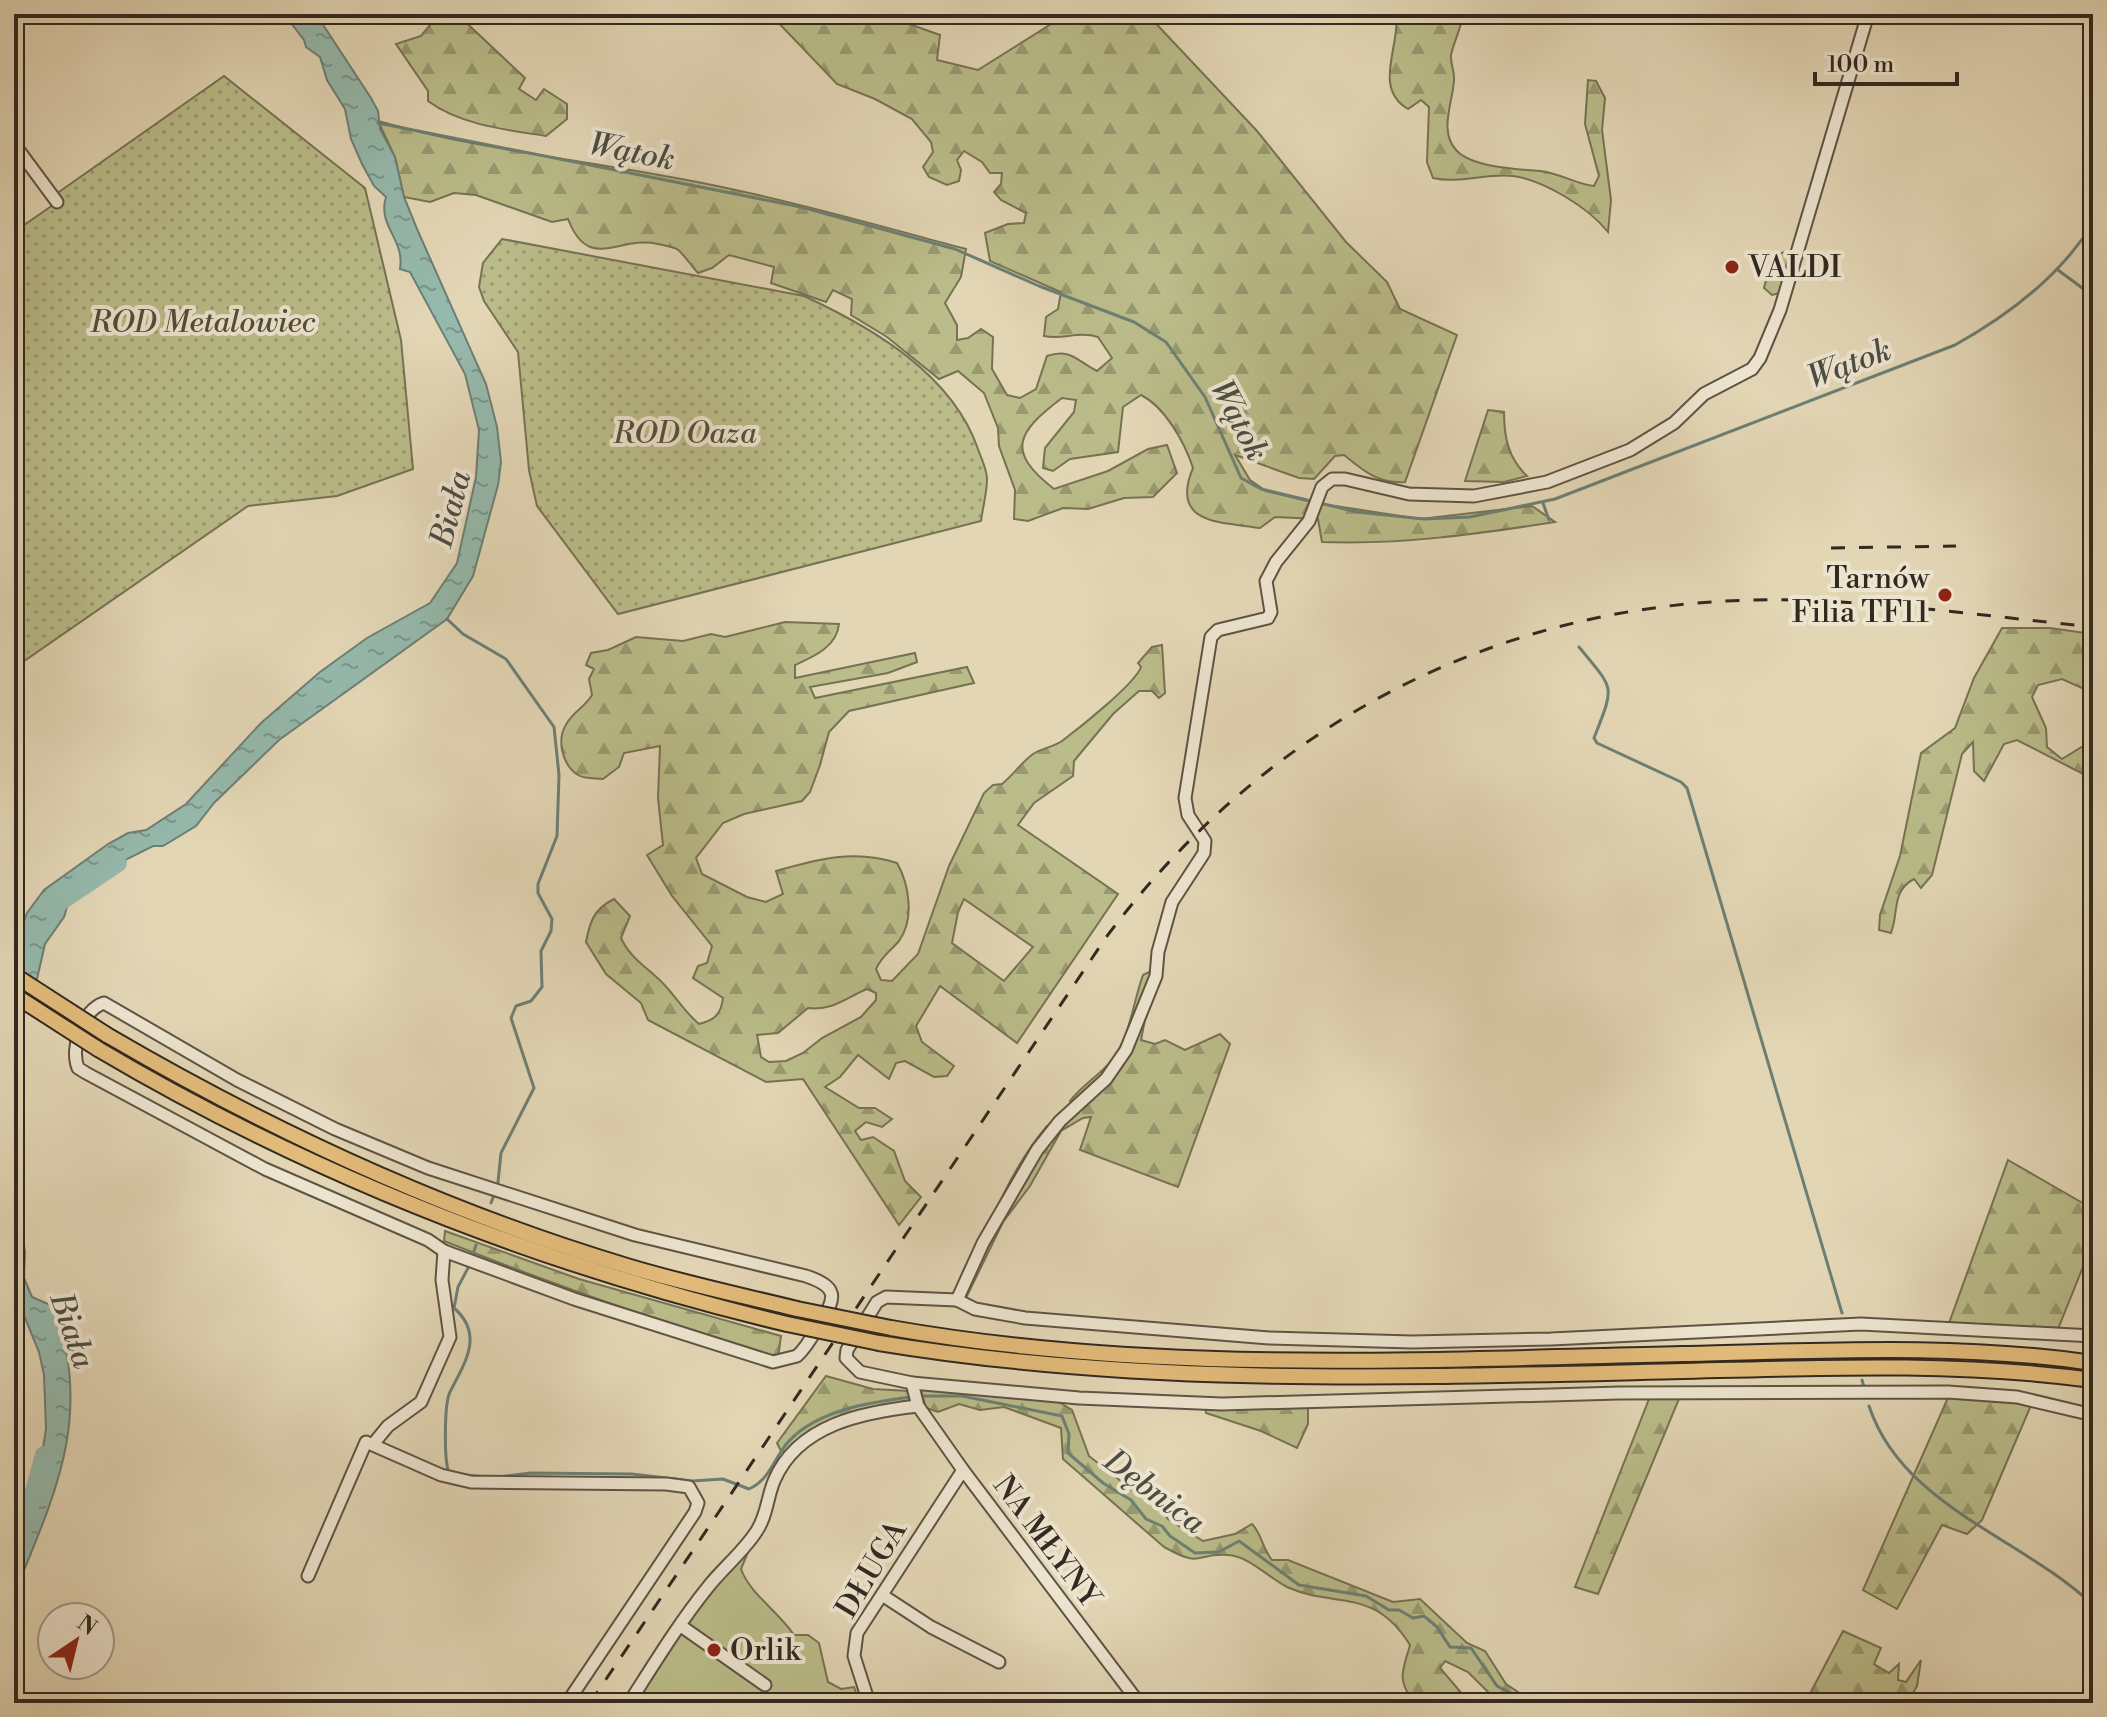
<svg xmlns="http://www.w3.org/2000/svg" width="2107" height="1717" viewBox="0 0 2107 1717" font-family="'Libre Bodoni',serif">
	<style>
		.grass { fill: #babc89; stroke: #767254; stroke-width: 2 }
		.forest { fill: url(#forest-firs); stroke: #767254; stroke-width: 2; fill-rule: evenodd }
		.garden { fill: url(#garden-dots); stroke: #767254; stroke-width: 2 }
		.water { fill: url(#water-ripples); stroke: #6d7f74; stroke-width: 2 }
		.lines { fill: none; stroke-linecap: round; stroke-linejoin: round }
		.stream { stroke: #6d7f74; stroke-width: 3 }
		.river { stroke: #95b9ac; stroke-width: 18 }
		.minor-casing { stroke: #5e5445; stroke-width: 15 }
		.major-casing { stroke: #322920; stroke-width: 18 }
		.minor { stroke: #ede4cf; stroke-width: 11 }
		.major { stroke: #e2bb7a; stroke-width: 14 }
		.rail { stroke: #322920; stroke-width: 3; stroke-dasharray: 14 14; stroke-linecap: butt }
		.major-bridge-casing { stroke: #322920; stroke-width: 18; stroke-linecap: butt }
		.major-bridge { stroke: #e2bb7a; stroke-width: 14 }
		.poi-dot { fill: #8f2418; stroke: #ede4cf; stroke-width: 3 }
		.labels { text-anchor: middle; stroke-width: 8; stroke-linejoin: round; paint-order: stroke }
		.poi-label { font-size: 30px; fill: #322920; stroke: #ede4cf; text-anchor: start }
		.park-label { font-size: 30px; font-style: italic; fill: #544e3a; stroke: #ede4cf }
		.street-label { font-size: 30px; fill: #322920; stroke: #ede4cf }
		.water-label { font-size: 32px; font-style: italic; fill: #4b4d43; stroke: #ede4cf }
	</style>
	<defs>
		<pattern id="forest-firs" width="22" height="20" patternUnits="userSpaceOnUse" patternTransform="scale(2)"><rect width="22" height="20" fill="#babc89"/><path d="M5 1l3.5 6h-7zM16 11l3.5 6h-7z" fill="#989970"/></pattern>
		<pattern id="garden-dots" width="8" height="8" patternUnits="userSpaceOnUse" patternTransform="scale(2)"><rect width="8" height="8" fill="#babc89"/><path d="M2 2h.1M6 6h.1" fill="none" stroke="#989970" stroke-width="1.8" stroke-linecap="round"/></pattern>
		<pattern id="water-ripples" width="26" height="14" patternUnits="userSpaceOnUse" patternTransform="scale(2)"><rect width="26" height="14" fill="#95b9ac"/><path d="M2 4q2-2 4 0t4 0M15 11q2-2 4 0t4 0" fill="none" stroke="#7a968c"/></pattern>
	</defs>
	<rect width="100%" height="100%" fill="#e3d6b5"/>
	<filter id="stains"><feTurbulence type="fractalNoise" baseFrequency=".0025" numOctaves="4"/><feColorMatrix values="0 0 0 0 .2 0 0 0 0 .09 0 0 0 0 .02 0 0 0 .5 -.17"/></filter>
	<radialGradient id="worn" r=".72"><stop offset=".6" stop-color="#630" stop-opacity="0"/><stop offset="1" stop-color="#630" stop-opacity=".3"/></radialGradient>
	<g class="grass">
		<polygon points="1784,252 1790,260 1780,293 1772,295 1764,288 1772,257"/>
		<path d="M753 1540 741 1569C750 1594 779 1612 794 1635H808L819 1643 828 1682 841 1689 854 1687 860 1703H632L692 1613Z"/>
	</g>
	<g class="forest">
		<path d="M439 14H457L525 78 519 89 536 100 544 89 567 104V119L546 136C508 130 460 125 428 101V91L396 44 421 36Z"/>
		<path d="M770 14H881L940 35 937 60 978 70 1067 14H1147L1257 131 1346 242 1387 282 1400 309 1457 335 1405 482C1378 484 1364 471 1344 455L1335 456 1314 479 1299 478 1235 455 1250 480 1266 491 1316 503 1420 519 1532 506 1555 522C1477 534 1402 545 1322 542L1318 519 1275 517 1260 528C1222 522 1169 525 1193 468 1185 443 1165 407 1141 395L1123 407 1118 452 1070 459 1053 471 1043 468 1045 448 1074 412 1076 400 1062 398C1017 432 1005 451 1054 489L1108 471 1148 449 1167 445 1177 473 1153 497 1124 498 1088 509 1063 508 1028 521 1014 519 1015 490 999 446 998 428 984 393 958 371 939 379 887 337 851 315 852 299 833 290 826 302 771 283 774 267 729 255 712 268 698 273C691 266 684 254 677 249 673 247 663 245 658 244 618 235 589 273 568 219L552 222 476 195 454 193 430 202 404 197 395 157 378 121C476 149 576 159 676 178 775 196 869 223 966 249L961 277 945 303 957 325V340L968 338 981 329 993 337 992 369 1007 395 1020 398 1036 389 1047 356C1071 348 1077 361 1097 371L1112 358 1098 337C1078 331 1063 340 1044 336L1046 317 1058 309 1061 292 990 261 985 233 1008 224 1024 223 1026 213 1001 200 994 192 1001 184 1002 173H990L982 162 964 151 957 160 961 170 959 181 947 185 929 177 923 167 933 152 931 142 912 119 875 99 837 84Z"/>
		<path d="M1396 14H1463C1461 29 1454 41 1451 55 1450 63 1455 72 1454 80 1453 102 1438 132 1457 151 1474 168 1518 169 1540 171 1560 173 1575 184 1594 186L1599 176 1585 124 1588 80 1596 81 1605 98 1602 130 1611 200 1608 232C1589 208 1544 180 1513 176 1486 173 1459 184 1433 178L1427 162 1429 107 1421 100 1408 109C1372 88 1401 45 1396 14Z"/>
		<path d="M1488 410 1504 412C1504 437 1508 458 1527 476L1504 482 1465 481Z"/>
		<path d="M785 622 839 624C837 647 813 657 795 665V678L915 653 917 662 888 673 810 687 815 698 967 667 974 683 849 711 829 732 820 765 810 792 802 801 744 814 723 823 696 858 702 874 747 897 766 902 783 894 776 871C818 859 855 849 897 863 909 884 915 919 899 941 890 952 883 954 876 969L881 980 892 981 918 954 949 866 984 793 993 785 1002 784C1013 775 1022 762 1033 754 1042 748 1054 747 1062 741 1078 729 1135 684 1141 667L1138 663 1152 647 1162 645 1165 693 1159 698 1152 691H1139L1113 714 1074 761 1073 776 1034 803 1018 825 1118 894 1017 1043 940 986 916 1026 922 1042 954 1066 947 1076 934 1077 905 1061 896 1063 889 1079 858 1055 840 1077 825 1087 859 1108H875L892 1119 882 1127 866 1122 855 1131 861 1140 873 1137 894 1151 905 1181 921 1197 899 1225 803 1079 766 1082 648 1020 641 1003 606 974 586 942C590 921 594 909 614 899L630 916 621 938C632 962 653 970 669 990 680 1003 686 1013 699 1024 715 1020 721 1014 723 998L693 978 698 966 707 963 712 946 672 896 647 855 663 845 658 798 660 746 624 753 619 767 603 779C595 778 584 779 578 775 562 765 556 739 567 723 573 712 585 707 592 695L589 679 594 669 586 665 591 653 608 650 636 637 683 641 711 634 725 637ZM964 899 1033 947 1004 981 952 943 958 912ZM867 989 876 993V1000L861 1017 822 1038 803 1053 786 1061 769 1062 761 1057 757 1035 778 1033 808 1008C833 1011 845 998 867 989Z"/>
		<path d="M2002 628H2050L2093 634V693L2062 679 2038 685 2032 697 2046 728 2047 747 2062 759 2093 740V779L2017 740 2004 744 1984 781 1974 771 1973 742 1962 754 1932 875 1921 888 1914 879C1891 891 1899 913 1891 933L1879 930 1880 915 1900 856 1921 753 1955 728 1974 678Z"/>
		<path d="M1155 969 1141 1040 1155 1044 1165 1040 1185 1050 1220 1034 1230 1044 1178 1187 1080 1150 1091 1117 1083 1118 1061 1131 1030 1186 1003 1222 967 1296 962 1292C985 1235 1007 1173 1047 1126L1055 1125 1073 1108 1070 1101C1082 1085 1100 1075 1112 1060 1130 1038 1133 1002 1143 975Z"/>
		<polygon points="2008,1160 2093,1209 2093,1242 2058,1329 1948,1326"/>
		<path d="M445 1231 579 1279 781 1336 778 1358C664 1324 554 1285 444 1241Z"/>
		<polygon points="826,1376 873,1389 909,1391 909,1404 881,1408 788,1452 781,1451 777,1443"/>
		<path d="M925 1386 1057 1401 1072 1410 1089 1456 1136 1493 1157 1502 1168 1519 1203 1541 1235 1534 1252 1524C1262 1534 1262 1548 1272 1560H1288L1393 1602 1420 1599 1467 1643 1485 1651 1506 1684 1534 1703H1499L1468 1672 1445 1661 1440 1668 1470 1703H1414C1396 1678 1403 1671 1410 1645 1373 1586 1336 1609 1287 1587 1269 1578 1249 1556 1228 1555 1193 1553 1204 1569 1164 1547L1063 1459 1061 1428 1004 1407 980 1410 959 1404 938 1412 926 1408 921 1391Z"/>
		<polygon points="1950,1393 2032,1403 1982,1520 1967,1534 1942,1525 1897,1609 1863,1590"/>
		<polygon points="1651,1394 1681,1394 1598,1594 1575,1587"/>
		<polygon points="1308,1403 1308,1424 1297,1448 1261,1431 1206,1413 1205,1404"/>
		<polygon points="1843,1631 1881,1648 1874,1664 1889,1673 1899,1664 1898,1680 1906,1682 1921,1660 1917,1686 1908,1703 1787,1703 1792,1695 1805,1703"/>
	</g>
	<g class="garden">
		<polygon points="224,76 365,188 401,340 413,469 337,496 248,506 14,668 14,232 53,205 56,194"/>
		<path d="M502 239 804 296C873 328 952 374 978 449 981 458 987 469 987 479 987 492 983 507 981 521L618 614 537 506 529 470 518 352 484 301 479 287 483 263Z"/>
	</g>
	<g class="water">
		<path d="M284 14H316L371 98 378 111 380 129 395 157 404 197 417 229 486 384 497 427 501 462 498 485 473 576 447 619 279 740 214 803 196 826 163 846H153L129 858 71 894 64 917 45 944 37 979 18 1001 14 1020V949L27 913 44 890 108 844 128 833 146 830 186 804 261 723 320 672 367 638 430 603 457 563 476 477 479 430 465 374 410 272 400 269C405 239 377 226 386 197L374 186 362 164 351 139 345 109 327 80 320 57 306 47 304 40Z"/>
		<path d="M14 1182 25 1252 24 1278 32 1297 55 1307C93 1419 55 1493 14 1595V1548L38 1480 46 1429 44 1375 39 1352 14 1291Z"/>
	</g>
	<g class="lines">
		<g class="stream">
			<path d="M378 123 801 207 955 249 1039 286 1134 322 1166 342 1205 397 1241 478 1261 489 1357 512 1424 519 1470 517 1555 499 1955 345C2009 315 2061 275 2093 223"/>
			<polyline points="2058,270 2093,296"/>
			<polyline points="1543,503 1549,520"/>
			<polyline points="447,619 463,634 506,659 554,727 559,775 557,836 538,884 538,893 552,919 551,931 541,951 542,987 531,1001 516,1006 511,1018 534,1088 501,1153 498,1182"/>
			<path d="M1579 647C1615 691 1615 684 1594 738L1597 743 1681 782 1687 788 1842 1313"/>
			<polyline points="491,1203 494,1195"/>
			<polyline points="472,1257 476,1245"/>
			<polyline points="1862,1380 1864,1387"/>
			<polyline points="920,1396 962,1396 1062,1416 1069,1434 1068,1453 1103,1483 1131,1500 1146,1519 1162,1526 1170,1536 1195,1553 1219,1552 1239,1541 1299,1585 1366,1596 1389,1610 1399,1610 1413,1618 1424,1616 1437,1627 1450,1647 1471,1648 1497,1686 1529,1703"/>
			<path d="M1869 1406C1902 1506 2021 1537 2093 1605"/>
			<path d="M449 1473C444 1461 444 1404 450 1392 464 1364 485 1335 454 1308L458 1287 468 1268"/>
			<polyline points="464,1475 488,1477"/>
			<path d="M499 1477 531 1473 632 1474 692 1481 723 1479 749 1489C771 1479 774 1457 789 1441 818 1410 871 1402 911 1397"/>
		</g>
		<g class="river">
			<polyline points="60,902 118,863"/>
			<polyline points="14,1564 44,1455"/>
		</g>
		<g class="minor-casing">
			<g id="minor">
				<polyline points="14,144 57,202"/>
				<path d="M104 1003 237 1080 335 1129 428 1168 635 1235 806 1276C838 1287 837 1297 820 1323 813 1335 807 1347 797 1356L773 1362 574 1299 444 1251 428 1240 265 1169 86 1073 78 1068C70 1048 82 1010 104 1003Z"/>
				<polyline points="957,1300 975,1309 1025,1318 1269,1338 1412,1342 1551,1339 1861,1324 2093,1336"/>
				<polyline points="912,1383 1079,1398 1222,1404 1619,1393 1948,1392 2017,1397 2093,1415"/>
				<polyline points="374,1443 388,1426 421,1402 450,1337 442,1280 444,1251"/>
				<polyline points="308,1576 366,1442 441,1475 471,1482 666,1484 689,1487 698,1503 695,1512 567,1703"/>
				<polyline points="882,1595 931,1627 999,1662"/>
				<polyline points="681,1626 765,1685"/>
				<path d="M629 1703C654 1664 679 1623 708 1587 723 1568 743 1552 756 1532 767 1516 767 1498 774 1481 798 1424 864 1412 918 1406"/>
				<polyline points="869,1703 854,1656 857,1633 963,1470"/>
				<polyline points="1139,1703 963,1470 918,1406 912,1383 860,1372 846,1358 847,1350 877,1302 886,1297 957,1300 983,1243 1037,1150 1060,1121 1106,1079 1126,1050 1156,976 1158,952 1172,902 1204,853 1205,841 1188,815 1185,798 1211,637 1218,630 1268,618 1271,612 1266,581 1276,562 1309,521 1322,487 1332,479 1345,479 1409,494 1474,496 1547,482 1630,450 1674,423 1704,394 1752,369 1760,358 1780,310 1868,14"/>
			</g>
		</g>
		<g class="major-casing">
			<g id="major">
				<path d="M107 1035C271 1131 444 1211 627 1266 683 1283 740 1295 797 1309"/>
				<path d="M98 1049C314 1177 544 1266 787 1324"/>
				<path d="M891 1328C1152 1374 1418 1360 1682 1354 1819 1351 1957 1343 2093 1363"/>
				<path d="M879 1343C1133 1385 1385 1378 1641 1372 1792 1369 1943 1360 2093 1380"/>
			</g>
		</g>
		<use href="#minor" class="minor"/>
		<use href="#major" class="major"/>
		<g class="rail">
			<polyline points="1831,548 1956,546"/>
			<path d="M590 1703 1107 936C1275 713 1517 593 1798 600 1896 603 1995 617 2093 627"/>
		</g>
		<g class="major-bridge-casing">
			<g id="major-bridge">
				<polyline points="14,975 107,1035"/>
				<polyline points="14,995 98,1049"/>
				<polyline points="797,1309 891,1328"/>
				<polyline points="787,1324 879,1343"/>
			</g>
		</g>
		<use href="#major-bridge" class="major-bridge"/>
	</g>
	<g class="poi-dot">
		<circle cx="1732" cy="267" r="8"/>
		<circle cx="1945" cy="595" r="8"/>
		<circle cx="714" cy="1650" r="8"/>
	</g>
	<g class="labels">
		<g class="poi-label">
			<text x="1748" y="277">VALDI</text>
			<text x="1929" y="588" text-anchor="end">Tarnów<tspan x="1929" dy="34">Filia TF11</tspan></text>
			<text x="730" y="1660">Orlik</text>
		</g>
		<g class="park-label">
			<text x="203" y="332">ROD Metalowiec</text>
			<text x="685" y="443">ROD Oaza</text>
		</g>
		<g class="street-label">
			<text transform="translate(1047 1541) rotate(53)" y="10">NA MŁYNY</text>
			<text transform="translate(871 1569) rotate(-59)" y="10">DŁUGA</text>
		</g>
		<g class="water-label">
			<text transform="translate(632 151) rotate(11)" y="11">Wątok</text>
			<text transform="translate(1849 363) rotate(-21)" y="11">Wątok</text>
			<text transform="translate(1240 420) rotate(62)" y="11">Wątok</text>
			<text transform="translate(450 509) rotate(-75)" y="11">Biała</text>
			<text transform="translate(73 1330) rotate(71)" y="11">Biała</text>
			<text transform="translate(1155 1491) rotate(37)" y="11">Dębnica</text>
		</g>
	</g>
	<rect width="2107" height="1717" fill="none" stroke="#e3d6b5" stroke-width="48"/>
	<rect x="16" y="16" width="2075" height="1685" fill="none" stroke="#322920" stroke-width="4"/>
	<rect x="24" y="24" width="2059" height="1669" fill="none" stroke="#322920" stroke-width="2"/>
	<g transform="translate(76 1641) rotate(35)"><circle r="38" fill="#ede4cf" stroke="#a29989" stroke-width="2"/>
	<path d="M0-6L14 30L0 20L-14 30Z" fill="#8f2418"/>
	<text y="-12" font-size="22" font-weight="bold" text-anchor="middle" fill="#322920">N</text>
	</g>
	<path d="M1815 72v12h142v-12" fill="none" stroke="#322920" stroke-width="4"/>
	<text x="1827" y="72" font-size="24" fill="#322920" stroke="#ede4cf" stroke-width="6" paint-order="stroke">100 m</text>
	<rect width="100%" height="100%" filter="url(#stains)"/>
	<rect width="100%" height="100%" fill="url(#worn)"/>
</svg>
